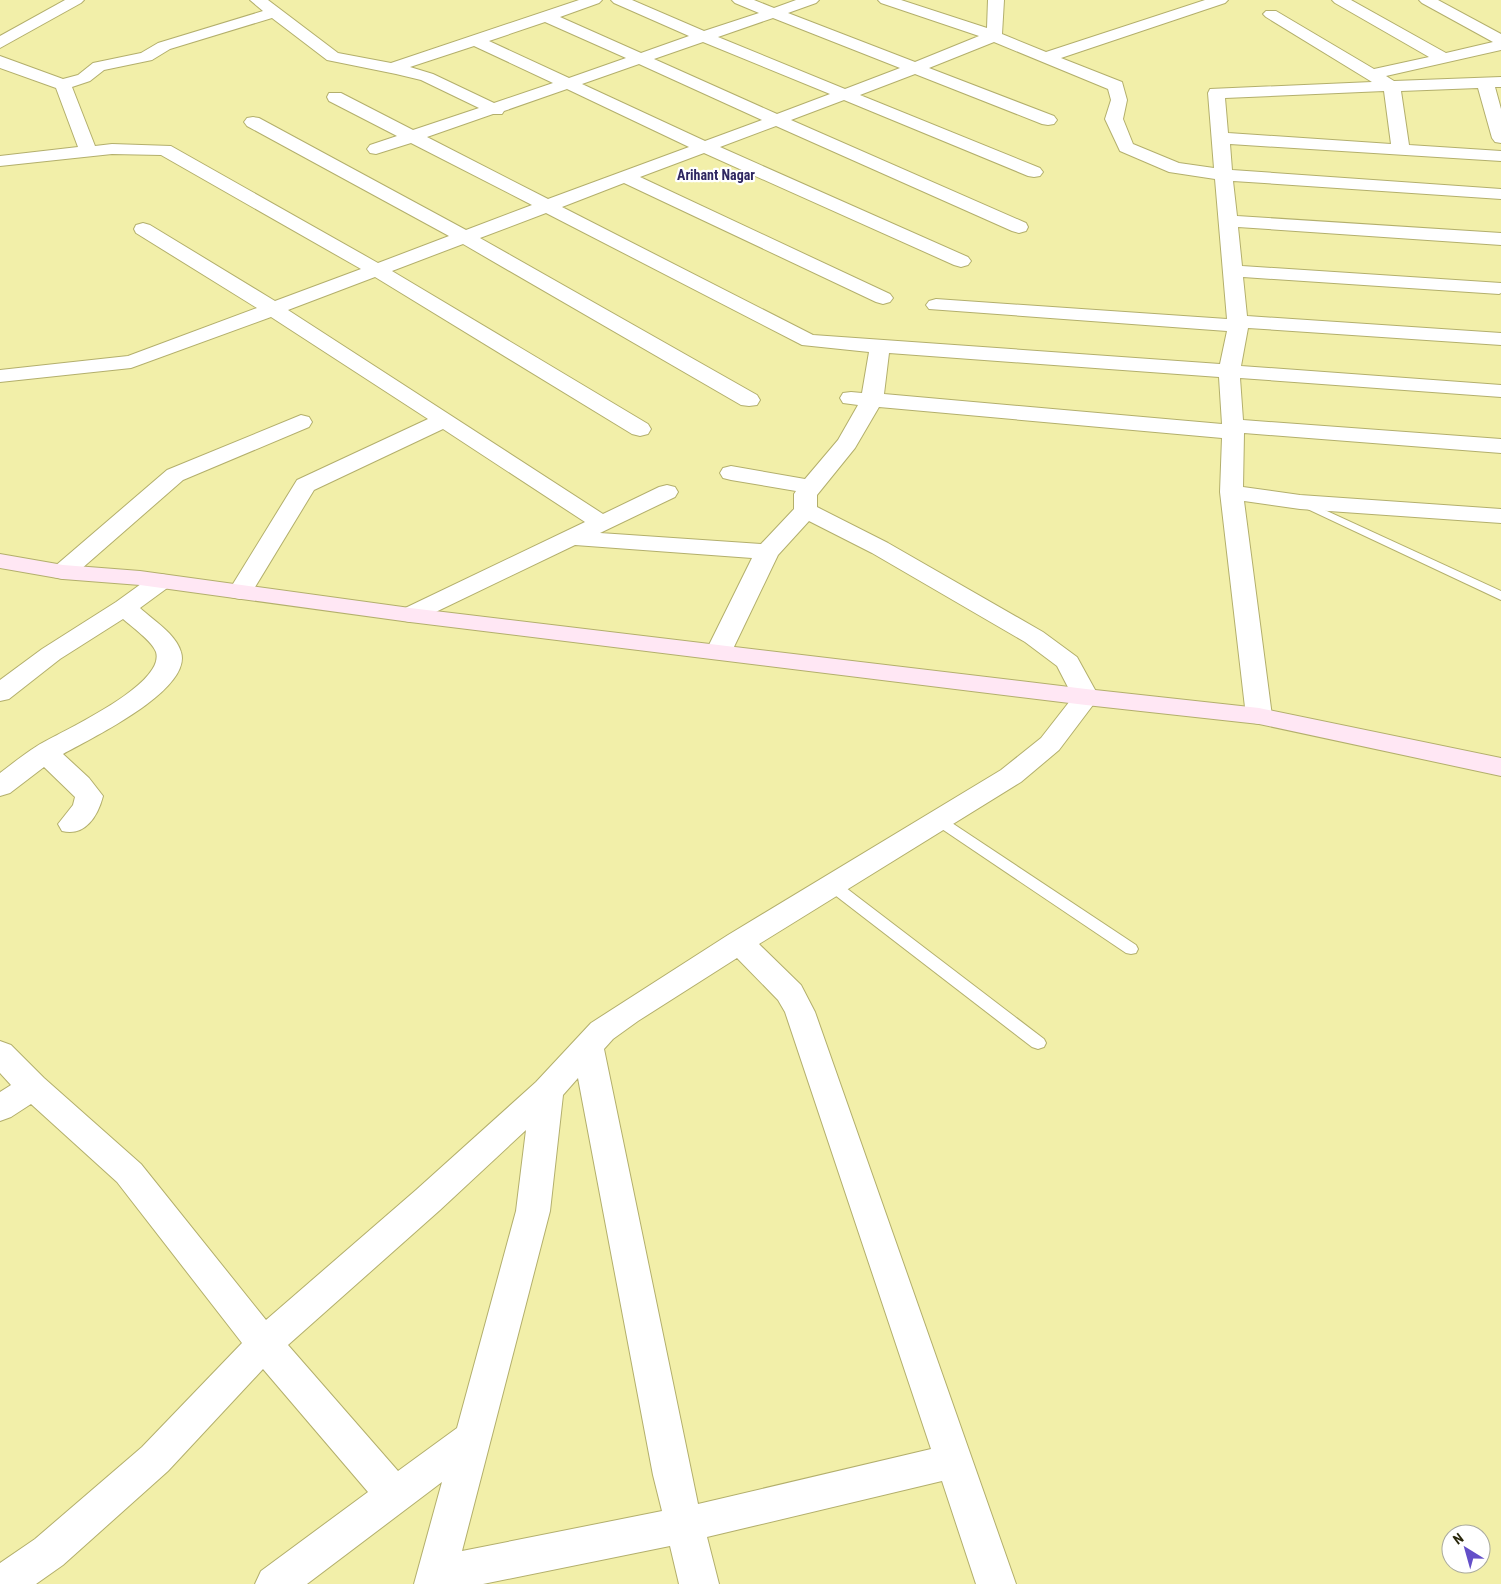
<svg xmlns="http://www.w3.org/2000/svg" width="1501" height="1584" viewBox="0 0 1501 1584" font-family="'Roboto Condensed',sans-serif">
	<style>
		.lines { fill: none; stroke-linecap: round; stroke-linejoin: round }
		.lane-casing { stroke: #b3af6c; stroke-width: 2 }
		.street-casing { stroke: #b3af6c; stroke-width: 2 }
		.secondary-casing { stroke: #b3af6c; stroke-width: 2 }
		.lane { fill: #fff; fill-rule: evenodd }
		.street { fill: #fff; fill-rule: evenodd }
		.secondary { fill: #ffe7f4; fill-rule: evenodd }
		.labels { text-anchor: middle; stroke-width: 4.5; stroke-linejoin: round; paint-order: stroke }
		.far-neighbourhood-label { font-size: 14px; font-weight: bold; fill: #2f2761; stroke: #fff }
	</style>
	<rect width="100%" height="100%" fill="#f2efa9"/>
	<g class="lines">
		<g class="lane-casing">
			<g id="lane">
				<polygon points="1303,500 1501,591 1501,600 1299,505 1297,503 1299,501"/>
				<polygon points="938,815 943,817 1136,945 1138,949 1136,953 1131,954 1126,953 933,823 931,820 933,817"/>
				<polygon points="832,880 837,881 1044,1039 1046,1043 1044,1047 1038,1049 1032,1047 827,889 825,885 827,881"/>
			</g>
		</g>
		<g class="street-casing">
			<g id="street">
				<polygon points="65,0 84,0 81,3 0,48 0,36"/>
				<path d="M250 0H268L338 53 391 63 579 0H602L599 3 560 17 641 53 689 36 614 3 611 0H632L704 31 759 13 735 3 732 0H754L774 8 796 0H819L816 3 788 13 915 62 979 36 881 3 878 0H901L987 28 988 0H1004L1002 34 1046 52 1205 0H1228L1225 3 1061 58 1122 82 1127 100 1123 119 1133 144 1179 163 1214 168 1208 93 1210 89 1372 82 1266 17 1263 14 1266 11H1276L1374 69 1429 57 1335 3 1332 0H1351L1446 53 1493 42 1422 3 1419 0H1438L1501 34V50L1386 76 1394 81 1501 77V87H1495L1501 109V143L1495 142 1492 138 1478 88 1401 91 1409 145 1501 151V161L1230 144 1232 170 1501 189V199L1233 181 1237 216 1501 233V245L1238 227 1242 266 1501 283V293L1499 294 1243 277 1247 316 1501 333V345L1248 328 1241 366 1501 385V397L1240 378 1243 420 1501 439V453L1244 433 1243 487 1300 495 1501 509V523L1300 509 1244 501 1272 716 1268 722 1259 724 1250 722 1246 716 1220 492 1222 438 879 407 855 448 817 495V507L888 543 1043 632 1077 657 1099 697 1059 750 1021 782 759 944 801 985 815 1012 1016 1584H976L942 1481 707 1537 719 1584H679L670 1546 483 1584H414L442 1482 307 1584H255L261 1571 368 1492 263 1369 168 1471 63 1565 36 1584H0V1563L35 1539 142 1447 242 1343 117 1182 31 1104 11 1117 0 1121V1092L11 1085 0 1073V1041L11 1045 44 1078 141 1164 266 1320 416 1190 536 1082 591 1023 728 935 1001 770 1041 738 1073 697 1057 666 1025 642 872 553 809 521 778 555 732 651 728 656 719 659 710 656 706 651 752 558 575 545 419 620 410 622 401 620 398 615 401 610 585 522 443 429 314 490 249 597 240 599 231 597 228 592 297 480 428 419 271 317 131 368 0 382V370L128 356 257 308 136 233 134 229 136 225 143 223 150 225 275 301 361 269 161 155 112 154 0 166V156L78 147 56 88 0 68V56L63 79 78 75 93 63 141 53 158 43 263 11ZM272 18 327 60 396 74 421 80 479 108 413 130 341 93H329L327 97 329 101 397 136 370 145 367 149 370 153 376 154 411 143 532 205 466 230 259 118 253 117 247 118 244 122 247 126 449 236 378 263 171 146 112 144 95 146 72 87 90 81 104 70 152 60 170 49ZM773 18 900 68 845 89 718 37ZM545 22 626 58 569 78 489 41ZM703 42 830 94 777 114 654 59ZM994 42 1108 89 1111 100 1105 119 1120 151 1169 172 1215 179 1227 319 936 299 929 301 926 305 929 309 1227 331 1220 364 813 335 562 207 624 183 876 302 883 304 890 302 893 298 890 294 640 177 704 153 954 265 961 267 968 265 971 261 968 257 720 147 776 126 1012 231 1019 233 1026 231 1028 227 1026 223 791 120 844 100 1028 176 1034 177 1040 176 1043 172 1040 168 860 95 915 74 1042 124 1048 125 1054 124 1057 120 1054 116 929 68ZM474 46 553 83 494 103 433 74 410 67ZM639 64 762 120 705 141 582 84ZM567 89 689 147 548 199 427 137 493 114H502L504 111ZM1384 91 1391 144 1228 133 1225 98ZM546 213 802 345 869 352 862 393 851 392 843 393 840 398 843 403 858 405 838 440 805 479 731 466 723 468 720 473 723 478 731 480 796 491 794 494V509L761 544 600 533 675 497 678 492 675 487 667 485 659 487 603 514 288 310 375 277 632 434 640 436 648 434 651 429 648 424 392 271 463 244 741 405 749 406 757 405 760 400 757 395 480 238ZM889 353 1219 377 1222 424 884 394ZM737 958 778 1000 785 1012 931 1449 698 1504 604 1049 613 1039 638 1021ZM578 1078 653 1475 662 1511 462 1551 550 1211 563 1095ZM526 1130 516 1211 457 1428 398 1471 288 1345 440 1210Z"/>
				<polygon points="301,415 309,417 312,422 309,427 183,480 72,577 63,579 54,577 51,572 54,567 167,470"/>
				<path d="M161 574 170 576 173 581 170 586 140 608C153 620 176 634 181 652 193 690 90 739 63 754L89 778 103 796C98 816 85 837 62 831L58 824 73 805 75 797 44 767 10 793 0 796V773C12 764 24 754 37 746 62 731 166 685 156 652 152 641 132 627 123 619L60 659 9 699 0 701V680L42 649 116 602 152 576Z"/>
			</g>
		</g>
		<g class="secondary-casing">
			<polygon id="secondary" points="0,554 63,565 140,571 410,608 1086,689 1259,708 1501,758 1501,776 1259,724 1086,705 410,622 140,585 63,579 0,568"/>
		</g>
		<use href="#lane" class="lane"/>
		<use href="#street" class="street"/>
		<use href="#secondary" class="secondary"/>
	</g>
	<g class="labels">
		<g class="far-neighbourhood-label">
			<text x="716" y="180">Arihant Nagar</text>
		</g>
	</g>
	<g transform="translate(1466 1549) rotate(323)"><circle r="24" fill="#ffffff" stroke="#a9a99d"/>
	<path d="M0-4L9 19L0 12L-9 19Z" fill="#634fc8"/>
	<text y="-8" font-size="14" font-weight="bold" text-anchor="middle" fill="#29270b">N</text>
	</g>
</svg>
